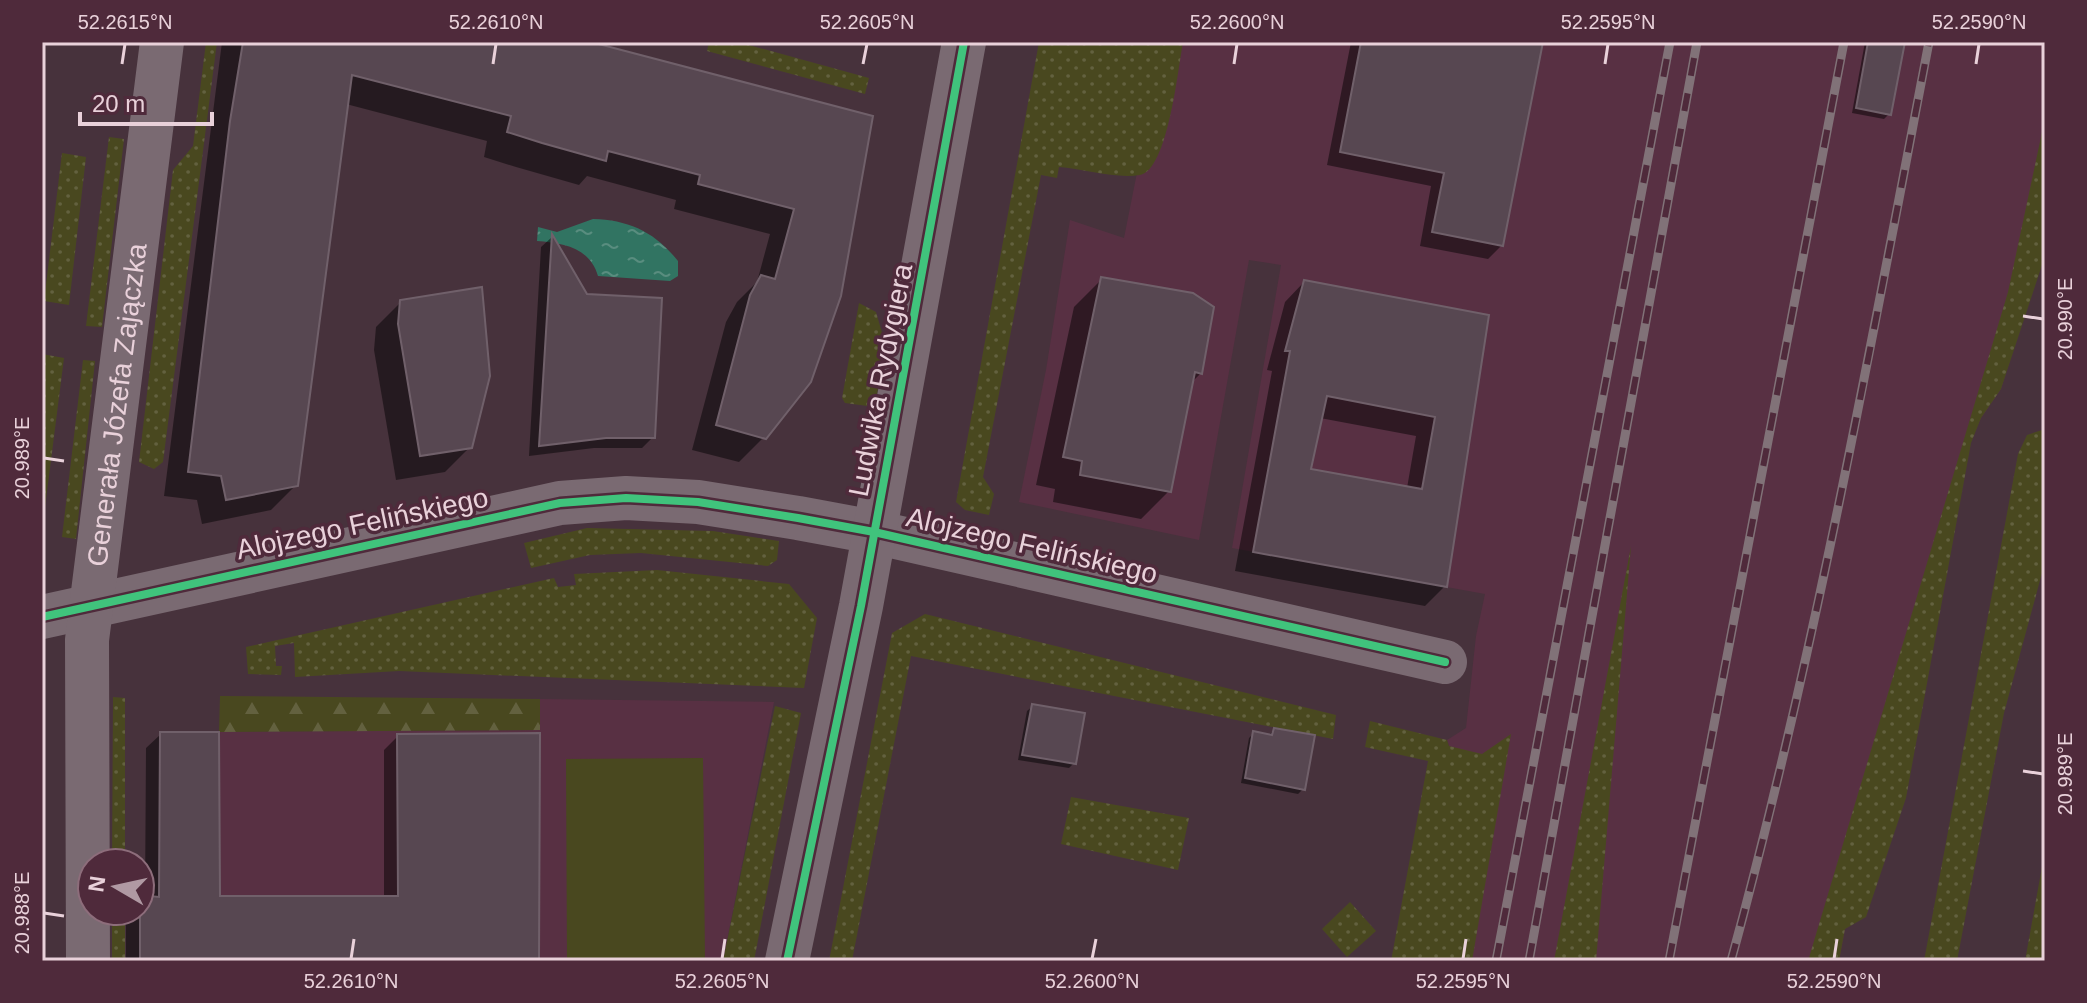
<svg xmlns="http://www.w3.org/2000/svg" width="2087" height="1003" viewBox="0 0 2087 1003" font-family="Helvetica,sans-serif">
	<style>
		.built { fill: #583043 }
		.grass { fill: url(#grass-dots) }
		.forest { fill: url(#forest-firs) }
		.green { fill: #49481f }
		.water { fill: url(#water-ripples) }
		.shadow { fill: #0007; fill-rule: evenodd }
		.building { fill: #574751; stroke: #70606a; stroke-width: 2; fill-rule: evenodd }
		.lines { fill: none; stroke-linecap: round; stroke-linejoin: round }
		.minor { stroke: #7a6a72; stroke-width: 44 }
		.tertiary { stroke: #7a6a72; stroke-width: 44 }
		.rail-casing { stroke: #817278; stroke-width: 9 }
		.rail { stroke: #4f2a3b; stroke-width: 6; stroke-dasharray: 18; stroke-linecap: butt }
		.cycleway-casing { stroke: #4f2a3b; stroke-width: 13 }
		.cycleway { stroke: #40c37c; stroke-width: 8 }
		.ticks { fill: none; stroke: #e9d1da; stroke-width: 3 }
		.labels { text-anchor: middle; stroke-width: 7; stroke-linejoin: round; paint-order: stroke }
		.street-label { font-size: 28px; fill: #e9d1da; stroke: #4f2a3b }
		.neatline { fill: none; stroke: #e9d1da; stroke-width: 3 }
		.ticks-label { font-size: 20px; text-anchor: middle; fill: #e9d1da }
	</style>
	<defs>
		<pattern id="grass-dots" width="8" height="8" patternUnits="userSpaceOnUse" patternTransform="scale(2)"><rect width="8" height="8" fill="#49481f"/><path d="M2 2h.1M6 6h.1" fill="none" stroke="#63613f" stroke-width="1.8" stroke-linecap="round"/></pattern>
		<pattern id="forest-firs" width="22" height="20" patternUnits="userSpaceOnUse" patternTransform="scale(2)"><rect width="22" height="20" fill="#49481f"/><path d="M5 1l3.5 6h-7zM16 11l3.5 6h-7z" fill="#63613f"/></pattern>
		<pattern id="water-ripples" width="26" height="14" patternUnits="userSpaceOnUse" patternTransform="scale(2)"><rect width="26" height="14" fill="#317462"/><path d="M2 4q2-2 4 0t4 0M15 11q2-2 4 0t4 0" fill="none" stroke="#598d7f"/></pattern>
	</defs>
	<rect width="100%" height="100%" fill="#47323c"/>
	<g class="built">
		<polygon points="1163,42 2045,42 2045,248 2001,389 1981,418 1969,445 1860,919 1845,929 1839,961 1391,961 1449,746 1447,740 1466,728 1476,636 1485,594 1232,548 1281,265 1249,260 1199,540 1019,502 1046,370 1070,220 1124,238"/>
		<polygon points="540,699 774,702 723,961 140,961 140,895 159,896 160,732 539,730"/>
	</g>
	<g class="grass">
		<polygon points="206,42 217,42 163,462 154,469 139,462 173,170 193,146"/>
		<polygon points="709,42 738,42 869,78 865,94 707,51"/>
		<path d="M1039 42H1183C1178 68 1168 170 1140 175 1116 179 1083 169 1059 167L1057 178 1041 175 983 477 994 494 989 515 965 510 956 502Z"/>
		<polygon points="2045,118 2045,256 2001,389 1981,418 1971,443 1906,798 1866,917 1845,929 1839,961 1808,961 2008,292"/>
		<polygon points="109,137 124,139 102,327 86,326"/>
		<polygon points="62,153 86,157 69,305 44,301"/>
		<polygon points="859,303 876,312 885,343 875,407 845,403 842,398"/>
		<polygon points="42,354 64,358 42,531"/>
		<polygon points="83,360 95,361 76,539 62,537"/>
		<polygon points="2045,429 2045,562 2004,713 1957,961 1924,961 2018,454 2027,435"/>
		<polygon points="587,528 713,531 779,541 777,560 768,566 641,553 590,555 531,568 524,543"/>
		<polygon points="1631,546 1596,961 1554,961"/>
		<polygon points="657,570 789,584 817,618 804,688 399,671 295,677 294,643 275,646 276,666 282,666 281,675 248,674 246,647 554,578 558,587 576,585 574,574"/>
		<polygon points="925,614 1336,715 1333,739 911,656 852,961 829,961 892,633"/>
		<polygon points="113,697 125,698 125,863 112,863"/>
		<polygon points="775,706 801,713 754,961 723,961"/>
		<polygon points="1370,721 1447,740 1449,746 1482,754 1511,734 1472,961 1391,961 1428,761 1365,747"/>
		<polygon points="1071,797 1189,818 1178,870 1061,844"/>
		<polygon points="2045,850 2045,961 2025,961"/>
		<polygon points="1350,902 1376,931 1347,957 1322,929"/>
		<rect x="112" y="911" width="13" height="50"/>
	</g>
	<polygon class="forest" points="220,696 540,699 540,730 219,732"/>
	<polygon class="green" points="703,758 705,961 567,961 566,759"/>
	<path class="water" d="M593 219C629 220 655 232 678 261V276L670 281 598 276C590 248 564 243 537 241L538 227 557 232Z"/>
	<g class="shadow">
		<polygon points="222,42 584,42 871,118 764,437 739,462 692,450 726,322 737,302 757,282 770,234 674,209 676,200 587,176 579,185 516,167 484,157 487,141 346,104 296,485 271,510 202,524 197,500 164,496"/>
		<polygon points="1351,42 1541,42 1501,246 1488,259 1420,246 1431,186 1327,165"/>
		<polygon points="1865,42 1903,42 1889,114 1884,119 1852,113"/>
		<polygon points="551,238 585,296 653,437 642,448 594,448 529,456 541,247"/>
		<polygon points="1102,279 1201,373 1191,383 1169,491 1141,519 1053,502 1055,489 1036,485 1074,307"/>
		<path d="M1304 282 1487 317 1445 586 1425 606 1235 571 1272 371 1267 370 1285 302ZM1320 418 1416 436 1407 488 1309 470Z"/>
		<polygon points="401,302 470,447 445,472 396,480 374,350 376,327"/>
		<polygon points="1033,706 1074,763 1069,768 1018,760 1027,711"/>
		<polygon points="1274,730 1303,789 1298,794 1241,783 1249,738 1254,733 1268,736"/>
		<polygon points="161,734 218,898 384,898 384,750 398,736 537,961 126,961 126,912 140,911 140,898 145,898 146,748"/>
	</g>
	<g class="building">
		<polygon points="243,42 591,42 873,116 841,296 811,382 766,439 716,425 750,295 761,275 775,279 794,209 698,184 700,175 608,151 606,161 542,143 507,132 511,116 352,75 298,486 226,500 221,476 188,472 230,121"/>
		<polygon points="1361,42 1543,42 1503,246 1432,232 1444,173 1340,152"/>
		<polygon points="1868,42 1905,42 1891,115 1856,108"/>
		<polygon points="552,234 587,294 662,298 655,438 606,438 539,446"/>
		<polygon points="1101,277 1193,293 1214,307 1202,374 1195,372 1171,492 1080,475 1082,461 1063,457"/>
		<path d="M1304 280 1489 315 1447 587 1253 552 1290 351H1285ZM1327 396 1435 417 1422 489 1311 469Z"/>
		<polygon points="482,287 490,376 472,448 420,456 398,324 400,300"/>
		<polygon points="1032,704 1085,713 1076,764 1022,755"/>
		<polygon points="1274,728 1315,735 1305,790 1245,778 1253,731 1272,735"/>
		<polygon points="160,732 219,732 220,896 398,896 397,734 540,733 539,961 140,961 140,895 159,897"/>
	</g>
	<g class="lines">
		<g class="minor">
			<polyline points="42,617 560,503 626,498 698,502 798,518 874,532 1445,662"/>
			<path id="s1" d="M88 961 87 640 162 42"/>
		</g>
		<polyline class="tertiary" points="787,961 861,606 964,42"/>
		<g class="rail-casing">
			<g id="rail">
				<polyline points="1496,961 1670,42"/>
				<polyline points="1529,961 1697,42"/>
				<polyline points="1669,961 1844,42"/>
				<path d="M1731 961C1814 658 1870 350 1929 42"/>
			</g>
		</g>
		<use href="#rail" class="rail"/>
		<g class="cycleway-casing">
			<g id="cycleway">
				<polyline points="42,617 560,503 626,498 698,502 798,518 874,532 1445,662"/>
				<polyline points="787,961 861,606 964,42"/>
			</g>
		</g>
		<use href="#cycleway" class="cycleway"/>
	</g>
	<path class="ticks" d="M122 64 125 44M493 64 496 44M863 64 867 44M1234 64 1237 44M1605 64 1608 44M1976 64 1979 44M2023 316 2043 319M44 458 64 461M2023 771 2043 774M44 913 64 916M351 959 354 939M722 959 725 939M1092 959 1096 939M1463 959 1466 939M1834 959 1837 939"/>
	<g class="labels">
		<g class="street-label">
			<text transform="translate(880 380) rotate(-79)" y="10">Ludwika Rydygiera</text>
			<text dy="10" stroke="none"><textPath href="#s1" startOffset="558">Generała Józefa Zajączka</textPath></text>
			<text transform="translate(362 523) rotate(-12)" y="10">Alojzego Felińskiego</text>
			<text transform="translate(1032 545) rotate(13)" y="10">Alojzego Felińskiego</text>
		</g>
	</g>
	<rect width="2087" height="1003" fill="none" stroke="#4f2a3b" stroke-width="88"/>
	<g transform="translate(116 887) rotate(279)"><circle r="38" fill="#4f2a3b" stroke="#8d6d7b" stroke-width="2"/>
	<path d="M0-6L14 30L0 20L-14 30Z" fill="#b099a3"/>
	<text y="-12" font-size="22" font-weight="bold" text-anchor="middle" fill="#e9d1da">N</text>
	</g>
	<path d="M80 112v12h132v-12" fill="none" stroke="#e9d1da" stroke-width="4"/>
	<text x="92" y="112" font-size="24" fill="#e9d1da" stroke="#4f2a3b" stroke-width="6" paint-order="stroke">20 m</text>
	<rect x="44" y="44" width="1999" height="915" class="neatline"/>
	<g class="ticks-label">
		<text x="125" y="29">52.2615°N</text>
		<text x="496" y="29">52.2610°N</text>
		<text x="867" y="29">52.2605°N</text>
		<text x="1237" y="29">52.2600°N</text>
		<text x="1608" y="29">52.2595°N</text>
		<text x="1979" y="29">52.2590°N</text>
		<text transform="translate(2065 319) rotate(-90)" y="7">20.990°E</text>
		<text transform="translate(22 458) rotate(-90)" y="7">20.989°E</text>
		<text transform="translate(2065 774) rotate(-90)" y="7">20.989°E</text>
		<text transform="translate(22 913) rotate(-90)" y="7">20.988°E</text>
		<text x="351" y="988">52.2610°N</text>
		<text x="722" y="988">52.2605°N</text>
		<text x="1092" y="988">52.2600°N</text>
		<text x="1463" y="988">52.2595°N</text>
		<text x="1834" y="988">52.2590°N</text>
	</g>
</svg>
